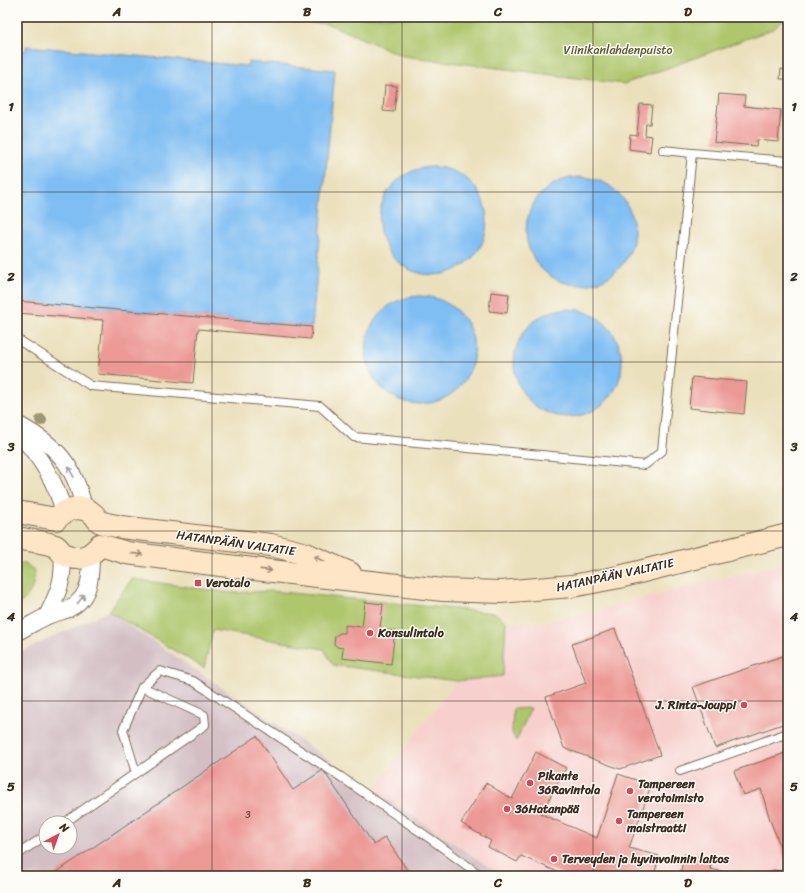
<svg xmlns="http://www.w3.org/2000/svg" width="805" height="893" viewBox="0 0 805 893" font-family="Sriracha,sans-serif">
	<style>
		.built { fill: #f7d0cd }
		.industrial { fill: #d2bec3; fill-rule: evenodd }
		.green { fill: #aec66c; stroke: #747845 }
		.water { fill: #7fbef3; stroke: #5d7488 }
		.building { fill: #ec9894 }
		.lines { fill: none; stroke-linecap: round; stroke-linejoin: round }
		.lane-casing { stroke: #796a55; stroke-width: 10 }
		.street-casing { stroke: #796a55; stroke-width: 18 }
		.secondary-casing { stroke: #796a55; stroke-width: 24 }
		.lane { stroke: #fff; stroke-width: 8 }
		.street { stroke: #fff; stroke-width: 16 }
		.secondary { stroke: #fde5c5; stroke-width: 22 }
		.tree { fill: #9d9672 }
		.oneway { stroke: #a79f9a }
		.oneway2 { stroke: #9c8872 }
		.grid { fill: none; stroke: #3b2a1e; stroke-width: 1; stroke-opacity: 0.55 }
		.poi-dot { fill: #d1495b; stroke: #fdfcf7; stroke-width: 1.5 }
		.labels { text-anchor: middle; stroke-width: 3; stroke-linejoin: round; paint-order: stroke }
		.number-label { font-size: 10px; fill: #67463c }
		.park-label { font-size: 12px; fill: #5e5935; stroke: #fdfcf7 }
		.street-label { font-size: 12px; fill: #3b2a1e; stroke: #fdfcf7 }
		.poi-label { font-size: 12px; font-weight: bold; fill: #3b2a1e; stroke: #fdfcf7; text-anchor: start }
		.neatline { fill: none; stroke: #3b2a1e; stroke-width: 1.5 }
		.grid-label { font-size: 13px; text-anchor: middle; font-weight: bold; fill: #3b2a1e }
	</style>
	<rect width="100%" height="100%" fill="#fdfcf7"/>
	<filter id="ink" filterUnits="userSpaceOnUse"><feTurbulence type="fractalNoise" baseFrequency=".025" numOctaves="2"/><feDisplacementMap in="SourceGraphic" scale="8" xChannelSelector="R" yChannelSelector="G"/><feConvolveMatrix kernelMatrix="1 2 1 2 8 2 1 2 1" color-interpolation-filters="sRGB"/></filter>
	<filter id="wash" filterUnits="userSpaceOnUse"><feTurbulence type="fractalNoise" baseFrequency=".012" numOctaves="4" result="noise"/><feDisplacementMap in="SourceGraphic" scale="16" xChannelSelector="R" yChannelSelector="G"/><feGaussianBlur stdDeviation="0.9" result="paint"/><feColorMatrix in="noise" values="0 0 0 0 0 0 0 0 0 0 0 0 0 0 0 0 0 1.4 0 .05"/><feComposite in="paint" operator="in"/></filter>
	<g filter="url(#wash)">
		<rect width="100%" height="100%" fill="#ebe0bc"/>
		<polygon class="built" points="788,562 788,876 508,876 489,867 374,789 457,681 503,676 506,622 549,622"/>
		<path class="industrial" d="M108 611 489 867 508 876H17V654ZM46 823H70V847H46Z"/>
		<g class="green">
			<polygon points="232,17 788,17 773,29 624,84 403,56 328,24"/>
			<path d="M17 563 25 564 34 570C35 589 30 594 17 607Z"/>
			<polygon points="132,579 231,593 271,591 495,613 506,622 503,676 457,681 333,665 324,649 213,630 204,668 108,611"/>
			<polygon points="531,708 516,741 512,732 513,709"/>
		</g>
		<g class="water">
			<polygon points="26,46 247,66 248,62 335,70 312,327 17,301 17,50 26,51"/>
			<circle cx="433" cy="221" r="54"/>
			<circle cx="580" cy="231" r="54"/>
			<circle cx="420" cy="350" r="54"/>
			<circle cx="568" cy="363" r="54"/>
		</g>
		<g id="blocks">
			<g class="building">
				<polygon points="781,69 788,70 788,79 780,79"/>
				<polygon points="385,85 397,86 394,112 383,111"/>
				<polygon points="719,94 745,96 744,106 781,110 778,142 757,140 756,146 714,142"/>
				<polygon points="640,104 652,105 650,124 646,124 645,135 652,136 650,152 629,149 630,134 637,135"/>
				<polygon points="491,292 509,294 507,313 489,311"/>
				<polygon points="17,301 231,320 312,327 311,339 198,329 193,383 98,374 103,320 17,313"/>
				<polygon points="692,377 747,382 744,414 689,408"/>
				<polygon points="365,602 383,604 380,629 395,631 391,664 342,658 343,648 337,647 334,644 335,636 340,633 345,633 345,625 362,627"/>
				<polygon points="615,629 660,755 620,769 564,748 546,697 586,683 572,644"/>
				<polygon points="788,654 788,722 715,748 693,687"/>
				<polygon points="257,736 293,790 323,770 374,845 385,837 411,876 51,876"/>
				<polygon points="536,752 566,768 541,814 597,838 618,774 651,785 629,848 659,856 654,876 567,876 521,856 517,862 488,847 491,841 461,823 486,783 512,799"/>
				<polygon points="788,752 788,866 770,820 761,789 743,795 734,771"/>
				<polygon points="684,854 712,859 710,869 746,876 680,876"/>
				<polygon points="773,870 788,872 788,876 772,876"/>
			</g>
		</g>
	</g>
	<g filter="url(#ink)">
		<use href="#blocks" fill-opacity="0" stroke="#796a55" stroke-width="1"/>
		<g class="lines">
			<g class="lane-casing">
				<g id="lane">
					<polyline points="663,150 692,153"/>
					<polyline points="17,339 91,386 320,406 354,437 645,465 662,451 692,153 788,161"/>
					<polyline points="142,687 160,671 193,681 341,777 435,842 481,876"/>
					<polyline points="680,771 788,733"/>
					<polyline points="64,823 205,725 204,715 142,687 123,730 136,773"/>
					<polyline points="17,855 46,835"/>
				</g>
			</g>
			<g class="street-casing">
				<g id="street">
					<path d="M17 424C56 445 75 464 84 509"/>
					<path d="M17 432C40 456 55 480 64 512"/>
					<path d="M47 616C58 593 65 579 62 553"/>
					<path d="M17 632C27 627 37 621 47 616 54 613 63 612 70 608 91 597 91 575 91 554"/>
				</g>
			</g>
			<g class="secondary-casing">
				<g id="secondary">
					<path d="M17 512 56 519C66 509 81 503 93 514 96 516 97 520 99 521 105 525 115 525 121 527L271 545 306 554 350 573"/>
					<path d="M17 538C29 541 44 541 55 546 58 547 60 552 64 554 77 562 91 557 100 545L127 553 236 567 443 590 501 592 572 586 619 577 788 535"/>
				</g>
			</g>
			<use href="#lane" class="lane"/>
			<use href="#street" class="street"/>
			<use href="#secondary" class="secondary"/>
		</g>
		<circle class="tree" cx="41" cy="420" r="6"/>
		<defs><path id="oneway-shaft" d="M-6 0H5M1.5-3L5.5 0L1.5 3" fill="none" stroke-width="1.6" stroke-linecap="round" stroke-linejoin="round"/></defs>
		<g class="oneway">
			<use href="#oneway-shaft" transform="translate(71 472) rotate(-119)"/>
			<use href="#oneway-shaft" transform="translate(81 599) rotate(-51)"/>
		</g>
		<g class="oneway2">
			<use href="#oneway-shaft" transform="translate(137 554) rotate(6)"/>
			<use href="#oneway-shaft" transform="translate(319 559) rotate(-156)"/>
			<use href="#oneway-shaft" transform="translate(266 570) rotate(6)"/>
		</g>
	</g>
	<path class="grid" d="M212 17V876M402 17V876M593 17V876M17 192H788M17 362H788M17 531H788M17 701H788"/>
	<g class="poi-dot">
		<rect x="194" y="579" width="8" height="8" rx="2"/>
		<circle cx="370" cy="633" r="4"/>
		<circle cx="744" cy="705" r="4"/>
		<circle cx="530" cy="783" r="4"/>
		<circle cx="630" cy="791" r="4"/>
		<circle cx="507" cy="809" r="4"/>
		<circle cx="619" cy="821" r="4"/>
		<circle cx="554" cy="859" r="4"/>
	</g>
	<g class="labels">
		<g class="number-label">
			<text x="248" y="818">3</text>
		</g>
		<g class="park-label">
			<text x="618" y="54">Viinikanlahdenpuisto</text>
		</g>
		<g class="street-label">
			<text transform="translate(236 543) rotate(8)" y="4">HATANPÄÄN VALTATIE</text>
			<text transform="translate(615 575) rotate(-12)" y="4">HATANPÄÄN VALTATIE</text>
		</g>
		<g class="poi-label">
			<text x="206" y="587">Verotalo</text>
			<text x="378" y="637">Konsulintalo</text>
			<text x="736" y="709" text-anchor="end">J. Rinta-Jouppi</text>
			<text x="538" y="780">Pikante<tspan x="538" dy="14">36Ravintola</tspan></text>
			<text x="638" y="788">Tampereen<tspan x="638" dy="14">verotoimisto</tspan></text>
			<text x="515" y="813">36Hatanpää</text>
			<text x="627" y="818">Tampereen<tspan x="627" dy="14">maistraatti</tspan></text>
			<text x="562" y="863">Terveyden ja hyvinvoinnin laitos</text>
		</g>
	</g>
	<rect width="805" height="893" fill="none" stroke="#fdfcf7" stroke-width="44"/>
	<g transform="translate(58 835) rotate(41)"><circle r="19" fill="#fdfcf7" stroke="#afa8a0"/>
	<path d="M0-3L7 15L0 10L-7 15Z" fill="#d1495b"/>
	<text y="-6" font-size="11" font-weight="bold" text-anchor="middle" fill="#3b2a1e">N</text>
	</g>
	<rect x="22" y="22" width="761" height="849" class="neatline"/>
	<g class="grid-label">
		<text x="117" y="16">A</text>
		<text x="307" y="16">B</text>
		<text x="498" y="16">C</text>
		<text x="688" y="16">D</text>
		<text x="11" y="111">1</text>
		<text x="794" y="111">1</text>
		<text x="11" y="281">2</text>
		<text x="794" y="281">2</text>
		<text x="11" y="451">3</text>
		<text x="794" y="451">3</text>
		<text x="11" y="621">4</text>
		<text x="794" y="621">4</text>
		<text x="11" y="791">5</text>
		<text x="794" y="791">5</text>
		<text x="117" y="887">A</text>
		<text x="307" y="887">B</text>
		<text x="498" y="887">C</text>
		<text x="688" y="887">D</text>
	</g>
</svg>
